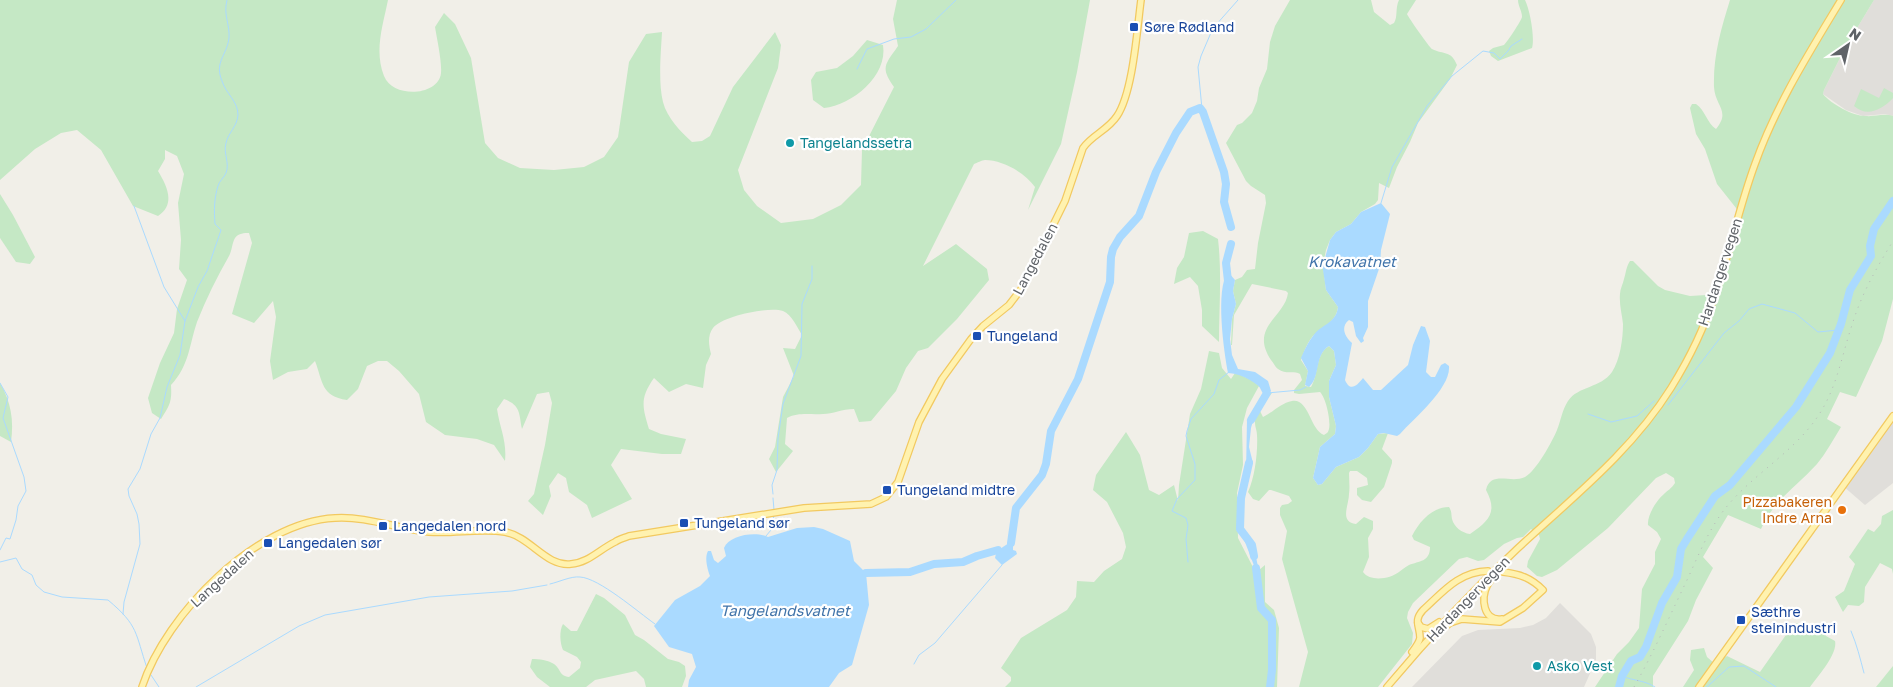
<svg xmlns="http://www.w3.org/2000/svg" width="1893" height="687" viewBox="0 0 1893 687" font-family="'Golos Text',sans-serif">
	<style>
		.industrial { fill: #e0deda }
		.green { fill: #c5e8c5 }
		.water { fill: #aadaff }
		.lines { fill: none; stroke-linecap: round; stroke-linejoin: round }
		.stream { stroke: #aadaff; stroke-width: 1 }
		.river { stroke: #aadaff; stroke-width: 8 }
		.major-casing { stroke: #f2c960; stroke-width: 8 }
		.major { stroke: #fff2af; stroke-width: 5.5 }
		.rail { stroke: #b6b7b8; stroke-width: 1; stroke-dasharray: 1 6; stroke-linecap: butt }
		.transit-dot { fill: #1a4fb4; stroke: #fff; stroke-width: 2 }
		.culture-dot { fill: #0f9aa8; stroke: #fff; stroke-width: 2 }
		.food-dot { fill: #e8710a; stroke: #fff; stroke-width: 2 }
		.labels { text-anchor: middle; stroke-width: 4.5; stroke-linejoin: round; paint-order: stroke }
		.transit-label { font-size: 14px; fill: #164399; stroke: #fff; text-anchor: start }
		.culture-label { font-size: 14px; fill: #0d838f; stroke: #fff; text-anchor: start }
		.street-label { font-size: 14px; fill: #5f6368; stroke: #fff }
		.food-label { font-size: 14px; fill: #c56008; stroke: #fff; text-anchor: end }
		.water-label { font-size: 15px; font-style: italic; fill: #4174aa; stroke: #fff }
	</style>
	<rect width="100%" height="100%" fill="#f1efe8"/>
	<g class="industrial">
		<polygon points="1874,0 1893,0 1893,116 1885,114 1863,116 1846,110 1823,94 1824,90 1845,48"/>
		<polygon points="1893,416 1893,483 1865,505 1843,486"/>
		<polygon points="1560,603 1591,634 1596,647 1596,660 1584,687 1412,687 1462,636 1478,630 1520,628 1533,625 1546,618"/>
	</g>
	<g class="green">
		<path d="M0 0H388C383 25 374 51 384 76 393 99 439 96 441 73 442 62 437 39 435 27L444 13 455 24 471 58 485 143 498 158 520 168 554 170 584 167 604 157 618 137 629 62 646 34 662 32C661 52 658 82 663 102 667 118 681 132 692 142L702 141 710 136 733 87 775 32 781 45 778 68 738 170 744 190 757 206 781 223 813 219 841 205 861 185 862 150 894 87C880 67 885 65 898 46L893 19 897 0H1090L1077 72 1061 144 1028 210 1035 187C1025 173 1003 160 985 160 982 160 977 163 974 164L923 266 956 244 987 269 989 280 957 319 928 348 918 351 906 368 896 391 871 421 859 422 854 409C842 409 833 414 823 414 809 415 799 412 787 418L785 444 793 451 776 472 769 459 775 447 783 397 794 376 783 348 795 349 802 335C797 327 792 315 783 311 770 306 722 316 713 328 707 336 709 346 711 354L706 365 703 388 686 384 669 392 654 378C640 398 642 406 649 429L661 434 686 439 681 454H662L621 449 611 465 632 499 592 518 587 505 569 492 566 478 558 473 549 486 551 496 543 515 528 501 534 494 545 445 552 403 549 392 537 394 522 429C519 414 521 405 504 399L497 409C500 429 507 441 505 461L494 445 477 439 445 435 426 422 419 394 399 371 387 361H378L367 366 358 389 347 400C321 396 323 382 315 361L307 369 288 372 273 380 270 361 276 317 273 301 254 323 232 314 252 243 249 233C244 233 239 233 235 238 232 243 232 251 229 256 217 277 206 299 197 322 189 346 189 366 171 385 172 402 170 405 161 419L152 413 148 398 160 363 174 333 177 309 187 280 179 269 181 240 178 203 184 174 177 156 165 150V159L158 171C167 186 176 204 158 216L133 206 101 150 77 130 61 133 35 149 0 180Z"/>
		<path d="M1290 0H1371L1374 12 1390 25 1394 23C1398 17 1395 8 1399 0H1416L1407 14C1408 17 1430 48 1432 49 1444 55 1451 50 1457 65L1450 79 1418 123 1410 142 1397 167 1389 188 1379 183 1378 200 1375 204 1361 212 1351 224 1336 232 1330 240 1326 250 1323 265 1326 290 1338 307C1336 322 1325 325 1315 334 1308 340 1304 352 1301 360L1308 371 1305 386 1311 387C1319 374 1315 354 1329 346L1334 351 1336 365 1329 381V397L1336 426 1335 434 1320 447 1313 478 1318 485 1322 484 1336 467 1359 457 1368 448 1378 434 1388 433 1382 449 1392 460V463L1384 487 1371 502 1362 500 1357 495V488L1368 485 1367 478 1357 471H1350L1349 473C1349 480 1350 487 1349 494 1349 505 1339 522 1356 524L1364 517 1373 521V529L1368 538 1369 557 1363 572C1370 582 1390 579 1399 572 1402 570 1405 567 1409 565 1419 561 1430 562 1430 547L1414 540 1412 536C1419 522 1432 507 1449 507 1452 512 1451 513 1452 519 1454 527 1462 533 1470 534 1489 521 1498 512 1486 490 1491 470 1511 484 1525 477 1536 471 1552 442 1557 430 1561 420 1562 410 1568 401 1578 386 1601 388 1612 372 1620 360 1623 339 1623 324 1622 314 1619 304 1620 294 1620 289 1623 284 1624 279 1626 273 1626 267 1630 261H1633L1658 286 1665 290 1690 296 1706 295 1720 286 1724 277 1742 219 1740 213 1717 184 1705 149 1696 134 1690 108 1692 104H1696C1705 110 1707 123 1716 129 1731 111 1715 106 1714 87 1713 56 1721 29 1730 0H1874L1845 48 1824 90 1823 94C1831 104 1853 116 1865 116 1876 117 1882 113 1893 116V299L1882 341 1856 397 1840 392 1827 419 1841 427C1833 440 1826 453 1817 464 1796 487 1774 500 1761 529L1728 515 1703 557 1713 568 1696 600 1688 621 1653 676V687H1595L1617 654 1629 642 1639 628 1642 589 1655 564V552L1661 539 1657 532 1648 525C1647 516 1656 501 1663 495 1668 490 1671 489 1675 483L1674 478 1666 473 1656 478 1608 528 1557 570 1542 577 1537 576 1527 567 1528 561 1540 539 1539 535 1531 529 1523 537 1517 538 1504 544 1484 560 1478 561 1467 557 1459 559 1413 603 1408 612 1407 618 1413 633 1412 644 1378 687H1299L1308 652 1282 559 1287 531 1280 515V508L1282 505 1288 504 1292 501 1289 496 1271 490H1269L1259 501 1253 499 1248 492C1255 477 1258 451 1257 435 1257 431 1255 427 1255 423 1254 412 1262 400 1270 392L1272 393 1265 401 1260 411 1263 417C1272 413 1281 403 1292 401 1309 398 1310 430 1324 435 1327 433 1328 433 1329 429 1331 421 1326 398 1320 392L1299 394 1294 393V390L1302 380 1300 374C1293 370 1286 375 1278 369 1275 367 1274 363 1271 360 1249 327 1285 317 1288 293L1286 291 1252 284 1234 315 1232 345H1231L1232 319 1236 304 1233 291 1235 280 1242 277 1247 270 1255 269 1258 243 1266 203 1265 195 1251 186 1246 181 1226 143 1237 125 1242 123 1252 113 1257 101 1259 88 1267 69 1270 42 1275 26Z"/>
		<path d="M1518 0H1525C1530 10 1535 38 1532 48L1498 61 1491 56 1489 51 1493 48 1504 45C1508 41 1521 21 1522 17 1522 11 1518 6 1518 0Z"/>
		<path d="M867 40 883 45C888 76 852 105 824 108L813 100 811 80 816 72 837 68 853 56Z"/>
		<path d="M1884 88 1893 93V98C1883 109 1867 118 1854 106L1861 89 1879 98Z"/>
		<polygon points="0,194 13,215 35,257 30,264 16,262 0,238"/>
		<path d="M1203 231 1218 239C1222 273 1219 308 1219 342L1202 326V310L1198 286 1190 277 1174 284 1177 268 1184 257 1189 233Z"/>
		<polygon points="1209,351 1219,353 1222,368 1231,379 1235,373 1237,373 1253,381 1259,386 1247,408 1242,427 1243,465 1237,493 1238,538 1257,575 1259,570 1265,565 1265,602 1274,610 1279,628 1277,687 1005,687 1011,681 1011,677 1001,668 1021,638 1067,610 1076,597 1077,581 1094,582 1104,571 1122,559 1126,547 1123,533 1107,502 1093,490 1096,475 1126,432 1140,455 1149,490 1159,495 1174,485 1178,501 1179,485 1190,414 1201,389"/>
		<path d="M0 383C11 402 14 420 11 442L0 436Z"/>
		<polygon points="1893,510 1893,574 1892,569 1880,563 1865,587 1864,602 1859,606 1848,605 1843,612 1835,597 1844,591 1855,564 1849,557 1868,529 1874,532 1881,524 1882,516"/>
		<path d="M596 594 604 598 625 615 635 635 644 640 668 659 679 662 685 666 686 676 682 687H646L644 679 636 671 595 680 586 687H550L537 677 530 667 532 659C539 659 548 660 554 664 561 669 559 676 569 677L580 668 581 662 577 657 563 650C560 643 559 631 563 624L571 631H577Z"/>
		<path d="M1798 623 1812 630 1818 624 1826 630V636L1835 641C1838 654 1818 676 1810 687H1683L1694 670 1690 660 1691 650 1704 648 1707 657 1715 664 1727 656 1760 672 1793 625Z"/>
		<polygon points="1893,666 1893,687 1876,687"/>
	</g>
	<g class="water">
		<path d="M1381 203 1390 214 1381 250 1380 266 1368 301V327L1363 338 1364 341 1361 343 1356 336 1353 322 1349 320C1340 327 1345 337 1352 343L1345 380C1350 392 1357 386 1363 378L1373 390H1381L1408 365 1413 345 1421 326 1425 327 1430 341 1426 372 1431 377H1435L1441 365 1445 363 1449 366C1451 388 1414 418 1400 434L1397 436 1384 433 1378 434 1368 448 1359 457 1336 467 1322 484 1318 485 1313 478 1320 447 1335 434 1336 426 1329 397V381L1336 365 1334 351 1329 346C1314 355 1321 376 1309 387L1305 385 1308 371 1301 358C1304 351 1308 342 1313 336 1321 324 1336 324 1338 307L1326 290 1323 270V265L1330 240 1336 232 1351 224 1361 212Z"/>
		<path d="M1228 272 1235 280 1233 291 1236 304 1232 319 1230 339 1232 355 1238 369 1255 372 1268 381 1271 391 1267 393C1255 383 1245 374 1228 373 1224 352 1215 289 1228 272Z"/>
		<polygon points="1256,410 1251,428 1249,447 1253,463 1246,473 1247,420"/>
		<path d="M814 527 823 529 850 541 854 561 866 573 869 605 852 665 839 673 829 687H688L689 680 696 667 692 654 669 647 654 626 675 600 700 586 710 576C708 571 704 558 708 551H711L714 560 718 563 726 556 724 548C729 535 756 531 768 537L797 528Z"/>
		<path d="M1240 529C1252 541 1259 559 1258 576Z"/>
		<path d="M1009 543 1013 544V550L1016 551 1017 554 1002 565 995 558C996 550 1003 547 1009 543Z"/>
	</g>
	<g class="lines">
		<g class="stream">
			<polyline points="1215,26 1238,0"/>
			<polyline points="857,69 867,49 894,39 911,37 926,29 956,0"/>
			<polyline points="1202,109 1198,67 1201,56 1213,28"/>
			<polyline points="1381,203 1392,167 1427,106 1452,76 1483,51 1494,53 1500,59 1508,51 1511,46 1522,39"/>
			<polyline points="134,206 164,287 185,321"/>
			<polyline points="0,383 8,397 3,418 24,477 26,491 18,506 16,520 10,539 6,538 0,550"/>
			<polyline points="1267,393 1300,390 1306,387"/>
			<polyline points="1668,405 1724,333 1739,321 1749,309 1762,304 1795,313 1818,332 1838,330"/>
			<polyline points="1588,414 1611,422 1637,416 1654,401"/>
			<polyline points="773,494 772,485 777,470 778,438 783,404 801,356 802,304 812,279 812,266"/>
			<polyline points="773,498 774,510"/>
			<polyline points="766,536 771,530 774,515"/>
			<path d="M0 562 16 558 22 569 32 575 36 585 44 592 62 597 108 600C139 626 135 633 147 668"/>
			<polyline points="1188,562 1186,539 1188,525 1186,518 1172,511 1177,499 1195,480 1195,464 1186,436 1187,431 1191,419 1214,394 1219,380 1229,372"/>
			<path d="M550 584C559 582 571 576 580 577 599 578 638 612 655 624"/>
			<path d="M123 614 124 602 140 544 139 524 137 514 129 496 128 489 140 469 151 434 160 418 167 387 180 355 185 321 198 287 207 271 221 230 215 224C214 212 214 198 218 186 219 181 224 178 226 173 230 163 223 153 226 143 228 133 237 127 238 115 238 101 226 94 222 81 214 62 227 55 229 38 230 24 223 15 227 0"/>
			<path d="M1851 631C1857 645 1860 658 1864 673"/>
			<polyline points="914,664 919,655 935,643 1002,565"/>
			<polyline points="151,675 159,687"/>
			<path d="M1622 676C1634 681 1644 680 1655 687"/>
			<polyline points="196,687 299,626 325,615 429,597 512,591 547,585"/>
			<polyline points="1707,687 1729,667 1744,666 1776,687"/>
		</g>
		<g class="river">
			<polyline points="1228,281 1226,263 1231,244"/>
			<polyline points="1251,420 1267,393 1263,385"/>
			<polyline points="1249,463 1241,498 1240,529 1252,545 1254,556"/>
			<polyline points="1011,543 1016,508 1042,475 1046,464 1051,431 1078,379 1110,282 1111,257 1113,249 1120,237 1139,216 1156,172 1176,133 1190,112 1200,108 1203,112 1224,172 1226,184 1224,202 1231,227"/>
			<polyline points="1256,568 1261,608 1272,620 1272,670 1270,687"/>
			<polyline points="866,573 910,572 934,564 963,562 977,556 998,550"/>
			<polyline points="1619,687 1622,676 1631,661 1640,657 1646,647 1662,603 1677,577 1681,549 1687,539 1715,496 1730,485 1796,407 1830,353 1841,324 1850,290 1871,256 1870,246 1874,229 1893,201"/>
		</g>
		<g class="major-casing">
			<g id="major">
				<path d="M1500 570C1495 575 1490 580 1487 586 1481 598 1483 622 1502 619"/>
				<polyline points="1418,623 1421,627 1428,629 1439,622"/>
				<path d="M1439 632 1450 623 1462 619 1500 622 1523 608 1543 590C1531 578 1520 574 1503 572"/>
				<path d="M1412 652C1415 648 1419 643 1420 638 1420 626 1413 621 1423 610 1443 592 1458 572 1488 571"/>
				<path d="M142 687C166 614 256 522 335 518 367 516 398 529 429 532 454 534 480 528 505 532 531 537 546 567 571 564 588 563 600 549 615 542 619 539 624 538 629 536L804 508 871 504 886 497 898 482 919 422 942 379 971 339 983 326 1009 305 1022 288 1065 201 1083 148C1092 135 1108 130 1117 116 1133 92 1137 30 1141 0"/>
				<path d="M1387 687C1428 638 1471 592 1517 549 1572 498 1631 452 1671 388 1689 359 1704 329 1714 297 1730 253 1739 207 1755 164 1776 105 1809 53 1841 0"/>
				<polyline points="1699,687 1893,416"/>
			</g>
		</g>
		<use href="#major" class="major"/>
		<path class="rail" d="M1634 687C1654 652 1670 615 1688 578 1698 556 1707 534 1721 514 1750 474 1798 452 1823 408 1838 382 1843 351 1853 322 1862 293 1877 267 1893 241"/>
	</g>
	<g class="transit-dot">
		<rect x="1129" y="22" width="10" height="10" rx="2.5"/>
		<rect x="972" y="331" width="10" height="10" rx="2.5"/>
		<rect x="882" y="485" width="10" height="10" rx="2.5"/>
		<rect x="679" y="518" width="10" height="10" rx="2.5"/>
		<rect x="378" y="521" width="10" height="10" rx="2.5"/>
		<rect x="263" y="538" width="10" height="10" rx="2.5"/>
		<rect x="1736" y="615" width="10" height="10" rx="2.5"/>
	</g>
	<g class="culture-dot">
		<circle cx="790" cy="143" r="5"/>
		<circle cx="1537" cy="666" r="5"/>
	</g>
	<circle class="food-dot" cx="1842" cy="510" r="5"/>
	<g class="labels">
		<g class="transit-label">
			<text x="1144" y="32">Søre Rødland</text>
			<text x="987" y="341">Tungeland</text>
			<text x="897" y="495">Tungeland midtre</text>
			<text x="694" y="528">Tungeland sør</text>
			<text x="393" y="531">Langedalen nord</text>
			<text x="278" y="548">Langedalen sør</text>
			<text x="1751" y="617">Sæthre<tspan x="1751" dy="16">steinindustri</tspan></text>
		</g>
		<g class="culture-label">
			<text x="800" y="148">Tangelandssetra</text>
			<text x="1547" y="671">Asko Vest</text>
		</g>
		<g class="street-label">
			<text transform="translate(1035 259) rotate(-62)" y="5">Langedalen</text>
			<text transform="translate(1720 272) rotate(-72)" y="5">Hardangervegen</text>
			<text transform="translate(222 578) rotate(-42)" y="5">Langedalen</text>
			<text transform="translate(1468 599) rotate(-46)" y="5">Hardangervegen</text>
		</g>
		<g class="food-label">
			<text x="1832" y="507">Pizzabakeren<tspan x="1832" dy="16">Indre Arna</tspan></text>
		</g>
		<g class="water-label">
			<text x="1352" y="267">Krokavatnet</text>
			<text x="785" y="616">Tangelandsvatnet</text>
		</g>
	</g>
	<g transform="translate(1848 45) rotate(34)" stroke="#ffffff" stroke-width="4" paint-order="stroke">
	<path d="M0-4L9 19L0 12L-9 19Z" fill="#5f6368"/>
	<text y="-8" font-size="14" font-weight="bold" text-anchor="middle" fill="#5f6368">N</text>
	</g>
</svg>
